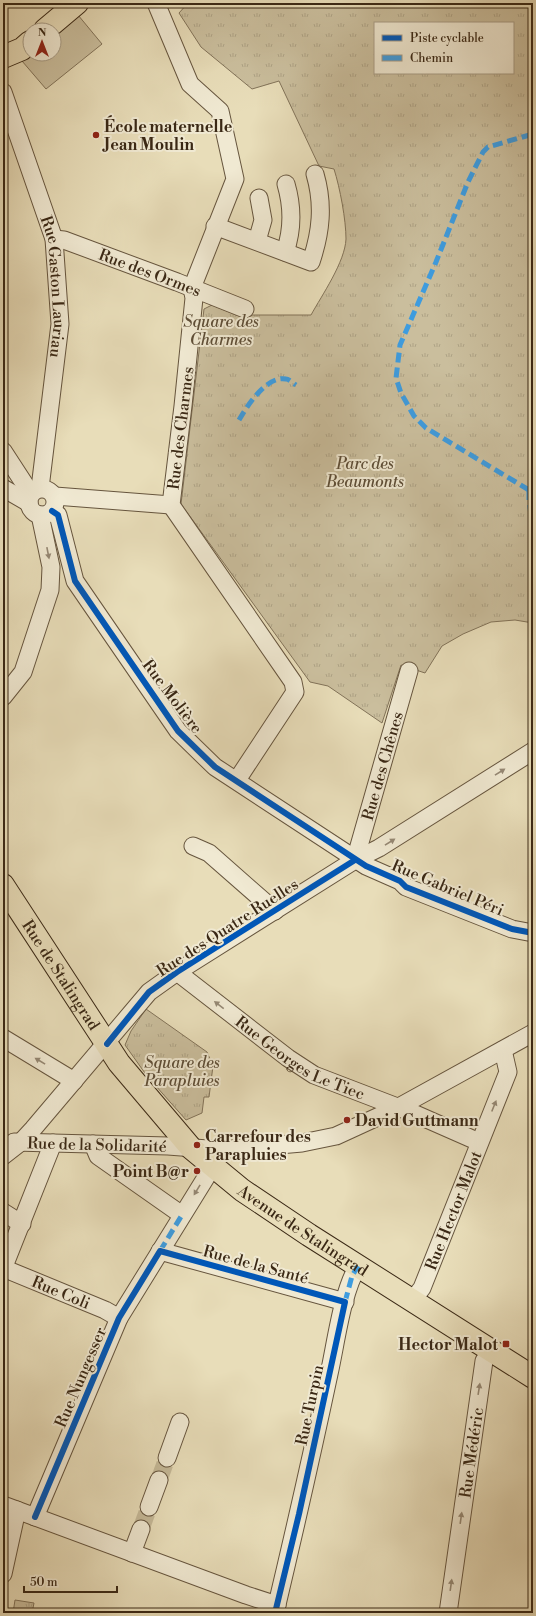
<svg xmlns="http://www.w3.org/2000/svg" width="536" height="1616" viewBox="0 0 536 1616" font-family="'Libre Bodoni',serif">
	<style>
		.green { fill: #cabe9d; stroke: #827359 }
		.park { fill: url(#park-tufts); stroke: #827359; fill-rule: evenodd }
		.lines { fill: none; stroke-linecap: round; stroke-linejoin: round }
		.minor-tunnel { stroke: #c5b998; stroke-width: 17; stroke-dasharray: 17 8; stroke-linecap: butt }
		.minor-casing { stroke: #66553e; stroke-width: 19 }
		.major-casing { stroke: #3a2815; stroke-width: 24 }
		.minor { stroke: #f0e9d2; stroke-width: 17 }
		.major { stroke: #e8ddb9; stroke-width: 22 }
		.quiet { stroke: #3e9cdf; stroke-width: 5; stroke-dasharray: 10 5; stroke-linecap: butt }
		.cycleway-casing { stroke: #f0e9d2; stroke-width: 8 }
		.cycleway { stroke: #0057b8; stroke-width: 6 }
		.oneway { fill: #958874 }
		.poi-dot { fill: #8f2418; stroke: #f0e9d2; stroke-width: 1.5 }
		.labels { text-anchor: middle; stroke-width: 4; stroke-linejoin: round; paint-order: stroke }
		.poi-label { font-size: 16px; font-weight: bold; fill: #3a2815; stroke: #f0e9d2; text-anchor: start }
		.street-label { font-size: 16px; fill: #3a2815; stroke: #f0e9d2 }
		.park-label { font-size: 16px; font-style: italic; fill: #5e4e37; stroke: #f0e9d2 }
	</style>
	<defs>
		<pattern id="park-tufts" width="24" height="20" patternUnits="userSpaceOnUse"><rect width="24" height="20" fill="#cabe9d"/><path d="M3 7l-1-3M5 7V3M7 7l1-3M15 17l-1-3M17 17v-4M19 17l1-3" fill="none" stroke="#aea386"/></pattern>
	</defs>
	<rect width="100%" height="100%" fill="#e8ddb9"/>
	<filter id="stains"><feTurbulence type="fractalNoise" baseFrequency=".005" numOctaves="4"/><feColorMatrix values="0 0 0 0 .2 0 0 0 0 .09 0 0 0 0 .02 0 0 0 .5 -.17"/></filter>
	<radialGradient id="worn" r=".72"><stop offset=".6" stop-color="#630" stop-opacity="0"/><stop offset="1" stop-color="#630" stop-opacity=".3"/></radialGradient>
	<polygon class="green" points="78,15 102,44 46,89 22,61 30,54 54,54 54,34"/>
	<g class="park">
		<path d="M188 3H533V623L515 620 491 622 463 634 442 646 425 673 401 665 382 723 328 686 310 682 181 504 204 309 212 305 244 318 251 315H311C322 295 345 262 346 239 346 220 340 188 334 169L319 166 279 81 252 89 201 47 179 13ZM375 23H513V73H375Z"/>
		<polygon points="146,1009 207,1052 213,1066 209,1097 204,1097 202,1113 186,1120 147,1076 125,1045 131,1031"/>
		<polygon points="15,1600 34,1603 32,1613 13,1613"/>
	</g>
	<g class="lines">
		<g class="minor-tunnel">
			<polyline points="159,1480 167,1458"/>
			<polyline points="141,1529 149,1507"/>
		</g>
		<g class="minor-casing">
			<g id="minor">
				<polyline points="156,3 190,84 220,111 235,179 192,288 194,298 183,406 171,505 293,682 295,692 237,780"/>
				<path id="s1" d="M3 92 54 239 60 324 40 488"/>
				<path d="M215 226 311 262C321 232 324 205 315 174"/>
				<path id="s2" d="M54 239 64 240 177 282 245 309"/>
				<polyline points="257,241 263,220 259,198"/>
				<path d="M285 252C293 229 293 208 286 184"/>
				<polyline points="3,451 31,494"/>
				<polyline points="3,488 29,503"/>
				<circle cx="42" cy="502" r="13"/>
				<polyline points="55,496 171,505"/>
				<polyline points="52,511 58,515 75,581 178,731 215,767 366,866 400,881 406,887 512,929 533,933"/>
				<polyline points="3,697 23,672 50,590 51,567 40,515"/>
				<polyline points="193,846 209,853 275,911"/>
				<path id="s3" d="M355 860 409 671"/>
				<path id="s4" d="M177 972 288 1058 314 1075 413 1113 479 1142"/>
				<polyline points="3,1038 74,1081"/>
				<path id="s5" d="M14 1142 168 1146 221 1150 302 1143 336 1136 397 1108 533 1033"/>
				<polyline points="93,1144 98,1156 182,1215"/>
				<polyline points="3,1156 21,1142 33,1129 149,992 177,972 355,860 379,848 533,751"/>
				<polyline points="3,1212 22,1224"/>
				<polyline points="160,1251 345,1302"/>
				<path id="s6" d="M3 1268 105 1310 119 1318"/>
				<polyline points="3,1269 53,1143"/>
				<path id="s7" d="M412 1301 422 1288 508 1072 503 1050"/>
				<polyline points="167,1458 180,1422"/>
				<polyline points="3,1505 246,1595 277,1605"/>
				<polyline points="149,1507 159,1480"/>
				<polyline points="35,1517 119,1318 213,1166"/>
				<polyline points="132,1553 141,1529"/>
				<polyline points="3,1574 17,1510"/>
				<path d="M275 1613C294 1533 312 1454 329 1374 336 1343 342 1292 358 1266"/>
				<path id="s8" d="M448 1613 484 1361 490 1351"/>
			</g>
		</g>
		<g class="major-casing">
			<g id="major">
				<polyline points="45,30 77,3"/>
				<polyline points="3,57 22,49 30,42"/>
				<path id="s9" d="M3 885 119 1063 191 1148 242 1190 309 1235 533 1377"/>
			</g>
		</g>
		<use href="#minor" class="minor"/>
		<use href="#major" class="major"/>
		<g class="quiet">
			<path d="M239 420C247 406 267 375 286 379 289 379 293 383 296 385"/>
			<polyline points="529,490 426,428 414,416 401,393 396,378 400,345 436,262 468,182 483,152 488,147 533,134"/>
			<polyline points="529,490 529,500 533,530"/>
			<polyline points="160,1251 182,1215"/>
			<polyline points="345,1302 352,1276 358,1266"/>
		</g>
		<g class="cycleway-casing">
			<g id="cycleway">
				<polyline points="52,511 58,515 75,581 178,731 215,767 366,866 400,881 406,887 512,929 533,933"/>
				<polyline points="107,1044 149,992 177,972 355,860"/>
				<polyline points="35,1517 119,1318 160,1251 345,1302 299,1514 275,1613"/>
			</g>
		</g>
		<use href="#cycleway" class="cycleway"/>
	</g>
	<defs><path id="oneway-solid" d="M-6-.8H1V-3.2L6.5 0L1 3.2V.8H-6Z"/></defs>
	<g class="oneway">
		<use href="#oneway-solid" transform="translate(48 553) rotate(79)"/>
		<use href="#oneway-solid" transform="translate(500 772) rotate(-32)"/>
		<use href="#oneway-solid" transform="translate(390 842) rotate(-32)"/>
		<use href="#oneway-solid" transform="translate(219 1005) rotate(-142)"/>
		<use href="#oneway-solid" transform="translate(40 1061) rotate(-149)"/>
		<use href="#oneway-solid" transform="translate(494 1106) rotate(-68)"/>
		<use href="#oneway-solid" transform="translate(197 1190) rotate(121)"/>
		<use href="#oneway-solid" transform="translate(479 1389) rotate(-81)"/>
		<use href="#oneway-solid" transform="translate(461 1518) rotate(-82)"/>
		<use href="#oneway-solid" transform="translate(451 1585) rotate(-82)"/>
	</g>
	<g class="poi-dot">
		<circle cx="96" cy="135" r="4"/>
		<circle cx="347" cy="1120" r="4"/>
		<circle cx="197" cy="1145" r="4"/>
		<circle cx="197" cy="1171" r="4"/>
		<rect x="502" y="1340" width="8" height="8" rx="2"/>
	</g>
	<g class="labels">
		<g class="poi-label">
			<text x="104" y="132">École maternelle<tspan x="104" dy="18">Jean Moulin</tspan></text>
			<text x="355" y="1126">David Guttmann</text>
			<text x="205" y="1142">Carrefour des<tspan x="205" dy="18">Parapluies</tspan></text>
			<text x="189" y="1177" text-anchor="end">Point B@r</text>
			<text x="498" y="1350" text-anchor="end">Hector Malot</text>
		</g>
		<g class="street-label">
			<text dy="6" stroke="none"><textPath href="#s2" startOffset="102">Rue des Ormes</textPath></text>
			<text dy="6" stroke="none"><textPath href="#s1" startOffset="203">Rue Gaston Lauriau</textPath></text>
			<text transform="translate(180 428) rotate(-83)" y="6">Rue des Charmes</text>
			<text transform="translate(173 696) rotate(53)" y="6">Rue Molière</text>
			<text dy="6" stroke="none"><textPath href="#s3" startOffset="98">Rue des Chênes</textPath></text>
			<text transform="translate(448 887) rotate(23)" y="6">Rue Gabriel Péri</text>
			<text transform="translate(227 927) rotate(-33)" y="6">Rue des Quatre Ruelles</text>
			<text dy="6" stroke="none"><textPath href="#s9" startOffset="107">Rue de Stalingrad</textPath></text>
			<text dy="6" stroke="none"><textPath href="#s4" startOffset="151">Rue Georges Le Tiec</textPath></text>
			<text dy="6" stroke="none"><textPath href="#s5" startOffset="83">Rue de la Solidarité</textPath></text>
			<text dy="6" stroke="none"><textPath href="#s7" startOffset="100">Rue Hector Malot</textPath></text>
			<text dy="6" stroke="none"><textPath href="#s9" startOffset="463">Avenue de Stalingrad</textPath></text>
			<text transform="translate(256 1264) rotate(15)" y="6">Rue de la Santé</text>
			<text dy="6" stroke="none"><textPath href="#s6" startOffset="63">Rue Coli</textPath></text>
			<text transform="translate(80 1377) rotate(-67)" y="6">Rue Nungesser</text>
			<text transform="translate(309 1405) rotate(-78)" y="6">Rue Turpin</text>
			<text dy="6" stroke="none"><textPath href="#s8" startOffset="162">Rue Médéric</textPath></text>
		</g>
		<g class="park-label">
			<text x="221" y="327">Square des<tspan x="221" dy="18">Charmes</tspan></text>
			<text x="365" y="469">Parc des<tspan x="365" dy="18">Beaumonts</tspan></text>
			<text x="182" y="1068">Square des<tspan x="182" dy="18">Parapluies</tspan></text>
		</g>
	</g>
	<rect width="536" height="1616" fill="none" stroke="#e8ddb9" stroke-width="16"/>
	<rect x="4" y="4" width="528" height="1608" fill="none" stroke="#3a2815" stroke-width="2"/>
	<rect x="8" y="8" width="520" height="1600" fill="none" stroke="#3a2815"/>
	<rect x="374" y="22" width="140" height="52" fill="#f0e9d2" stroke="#a79c86"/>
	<rect x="382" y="35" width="20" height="6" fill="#0057b8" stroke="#a79c86"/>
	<text x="410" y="42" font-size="12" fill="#3a2815">Piste cyclable</text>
	<rect x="382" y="55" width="20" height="6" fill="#3e9cdf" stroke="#a79c86"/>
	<text x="410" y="62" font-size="12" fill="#3a2815">Chemin</text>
	<g transform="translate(42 42)"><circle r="19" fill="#f0e9d2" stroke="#a79c86"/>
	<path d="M0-3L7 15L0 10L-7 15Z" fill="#8f2418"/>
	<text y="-6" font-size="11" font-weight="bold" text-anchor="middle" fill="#3a2815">N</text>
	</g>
	<path d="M24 1586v6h93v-6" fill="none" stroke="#3a2815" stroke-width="2"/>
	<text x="30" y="1586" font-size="12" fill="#3a2815" stroke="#f0e9d2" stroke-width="3" paint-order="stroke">50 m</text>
	<rect width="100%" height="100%" filter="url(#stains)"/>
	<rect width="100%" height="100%" fill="url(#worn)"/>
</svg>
